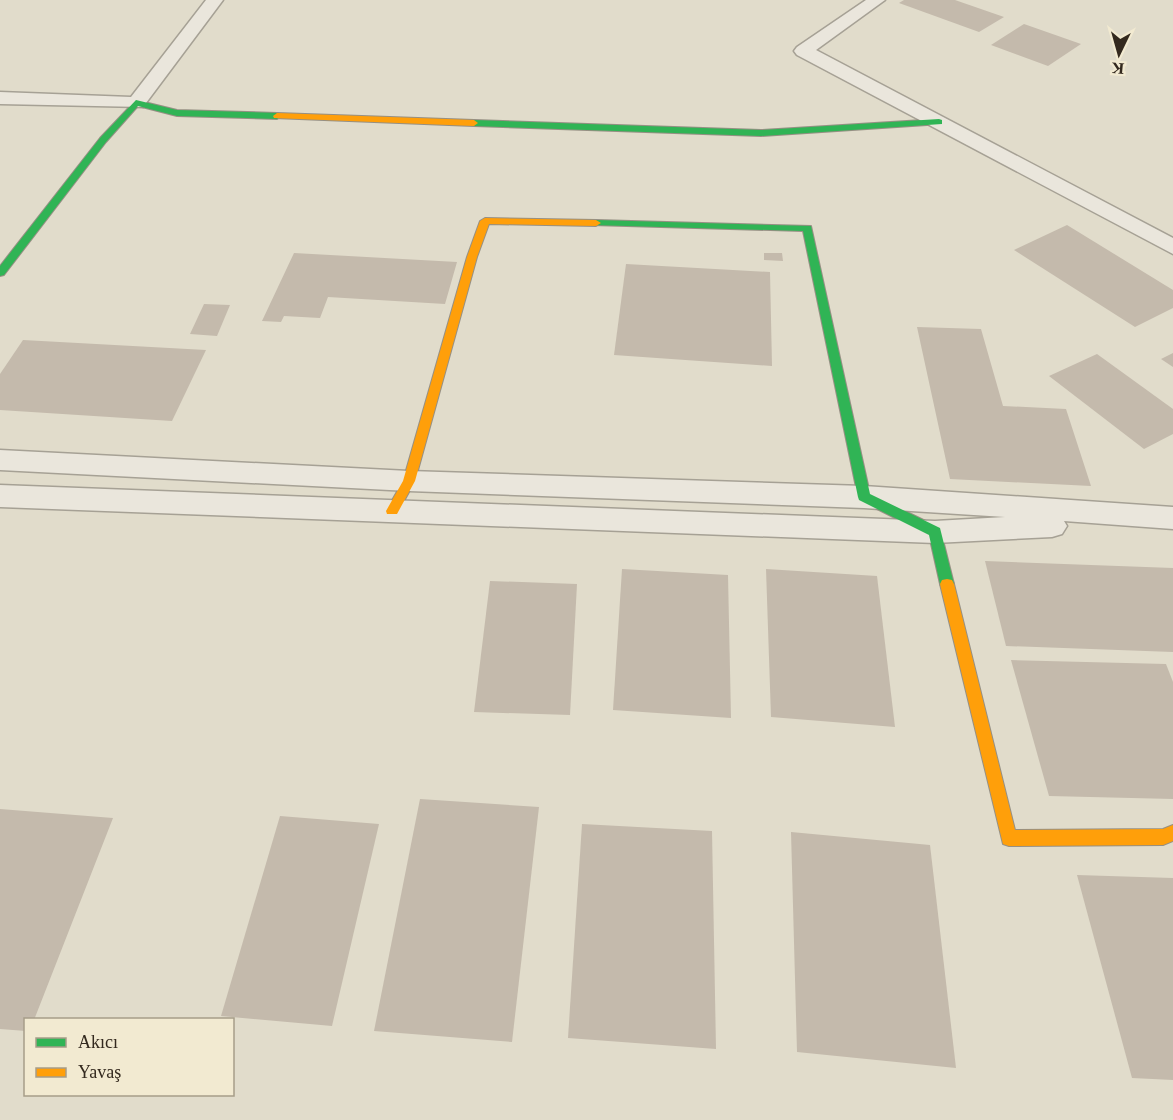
<svg xmlns="http://www.w3.org/2000/svg" width="1173" height="1120" viewBox="0 0 1173 1120" font-family="'Times New Roman',serif">
	<style>
		.building { fill: #c4baac }
		.lines { fill: none; stroke-linecap: round; stroke-linejoin: round }
		.street-casing { stroke: #a6a195; stroke-width: 3 }
		.fast-casing { stroke: #969084; stroke-width: 2 }
		.slow-casing { stroke: #969084; stroke-width: 2 }
		.street { fill: #eae6dc; fill-rule: evenodd }
		.fast { fill: #30b455; fill-rule: evenodd }
		.slow { fill: #ff9f0a; fill-rule: evenodd }
	</style>
	<rect width="100%" height="100%" fill="#e1dccb"/>
	<g class="building">
		<polygon points="904,0 955,0 1004,17 979,32 899,3"/>
		<polygon points="1024,24 1081,44 1048,66 991,45"/>
		<polygon points="1067,225 1173,290 1173,308 1135,327 1014,250"/>
		<polygon points="294,253 457,262 445,304 328,297 320,318 284,316 281,322 262,321"/>
		<polygon points="764,253 782,253 783,261 764,260"/>
		<polygon points="626,264 770,272 772,366 614,355"/>
		<polygon points="204,304 230,305 217,336 190,334"/>
		<polygon points="917,327 981,329 1003,406 1066,409 1091,486 950,479"/>
		<polygon points="23,340 206,350 172,421 0,410 0,374"/>
		<polygon points="1173,353 1173,367 1161,359"/>
		<polygon points="1097,354 1173,409 1173,434 1144,449 1049,376"/>
		<polygon points="985,561 1173,568 1173,652 1006,646"/>
		<polygon points="622,569 728,575 731,718 613,710"/>
		<polygon points="766,569 877,576 895,727 771,717"/>
		<polygon points="490,581 577,584 570,715 474,712"/>
		<polygon points="1011,660 1166,664 1173,682 1173,799 1049,796"/>
		<polygon points="420,799 539,807 512,1042 374,1031"/>
		<polygon points="0,809 113,818 34,1020 26,1020 26,1031 0,1029"/>
		<polygon points="280,816 379,824 332,1026 221,1016"/>
		<polygon points="582,824 712,831 716,1049 568,1038"/>
		<polygon points="791,832 930,845 956,1068 797,1052"/>
		<polygon points="1077,875 1173,878 1173,1080 1132,1078"/>
	</g>
	<g class="lines">
		<g class="street-casing">
			<g id="street">
				<polygon points="206,0 223,0 143,107 0,104 0,92 131,97"/>
				<polygon points="866,0 885,0 816,50 1173,238 1173,254 797,55 794,51 797,47"/>
				<polygon points="0,450 409,471 864,486 1173,507 1173,529 1064,521 1067,526 1062,534 1052,537 935,543 0,507 0,485 935,521 1005,517 864,508 409,491 0,470"/>
			</g>
		</g>
		<g class="fast-casing">
			<g id="fast">
				<polygon points="136,100 177,110 277,113 281,116 277,119 177,116 138,106 106,142 4,275 0,276 0,266 100,138"/>
				<polygon points="939,119 942,120 942,124 761,136 474,126 470,123 474,120 761,130"/>
				<polygon points="596,220 811,226 870,494 940,528 954,584 952,588 942,588 940,584 929,535 859,500 858,497 803,231 592,225 591,223"/>
			</g>
		</g>
		<g class="slow-casing">
			<g id="slow">
				<polygon points="277,113 474,120 478,123 474,126 274,118 273,116"/>
				<polygon points="485,218 596,220 601,223 596,226 489,224 477,257 415,481 397,514 387,514 386,511 403,481 467,257 480,221"/>
				<polygon points="947,579 952,580 954,584 1015,830 1163,829 1173,825 1173,841 1163,845 1009,846 1003,844 940,584 942,580"/>
			</g>
		</g>
		<use href="#street" class="street"/>
		<use href="#fast" class="fast"/>
		<use href="#slow" class="slow"/>
	</g>
	<rect x="24" y="1018" width="210" height="78" fill="#f2ead1" stroke="#a69d89" stroke-width="1.5"/>
	<rect x="36" y="1038" width="30" height="9" fill="#30b455" stroke="#a69d89" stroke-width="1.5"/>
	<text x="78" y="1048" font-size="18" fill="#33291e">Akıcı</text>
	<rect x="36" y="1068" width="30" height="9" fill="#ff9f0a" stroke="#a69d89" stroke-width="1.5"/>
	<text x="78" y="1078" font-size="18" fill="#33291e">Yavaş</text>
	<g transform="translate(1119 54) rotate(185)" stroke="#f2ead1" stroke-width="4.5" paint-order="stroke">
	<path d="M0-4.5L10 22L0 15L-10 22Z" fill="#33291e"/>
	<text y="-9" font-size="16" font-weight="bold" text-anchor="middle" fill="#33291e">K</text>
	</g>
</svg>
